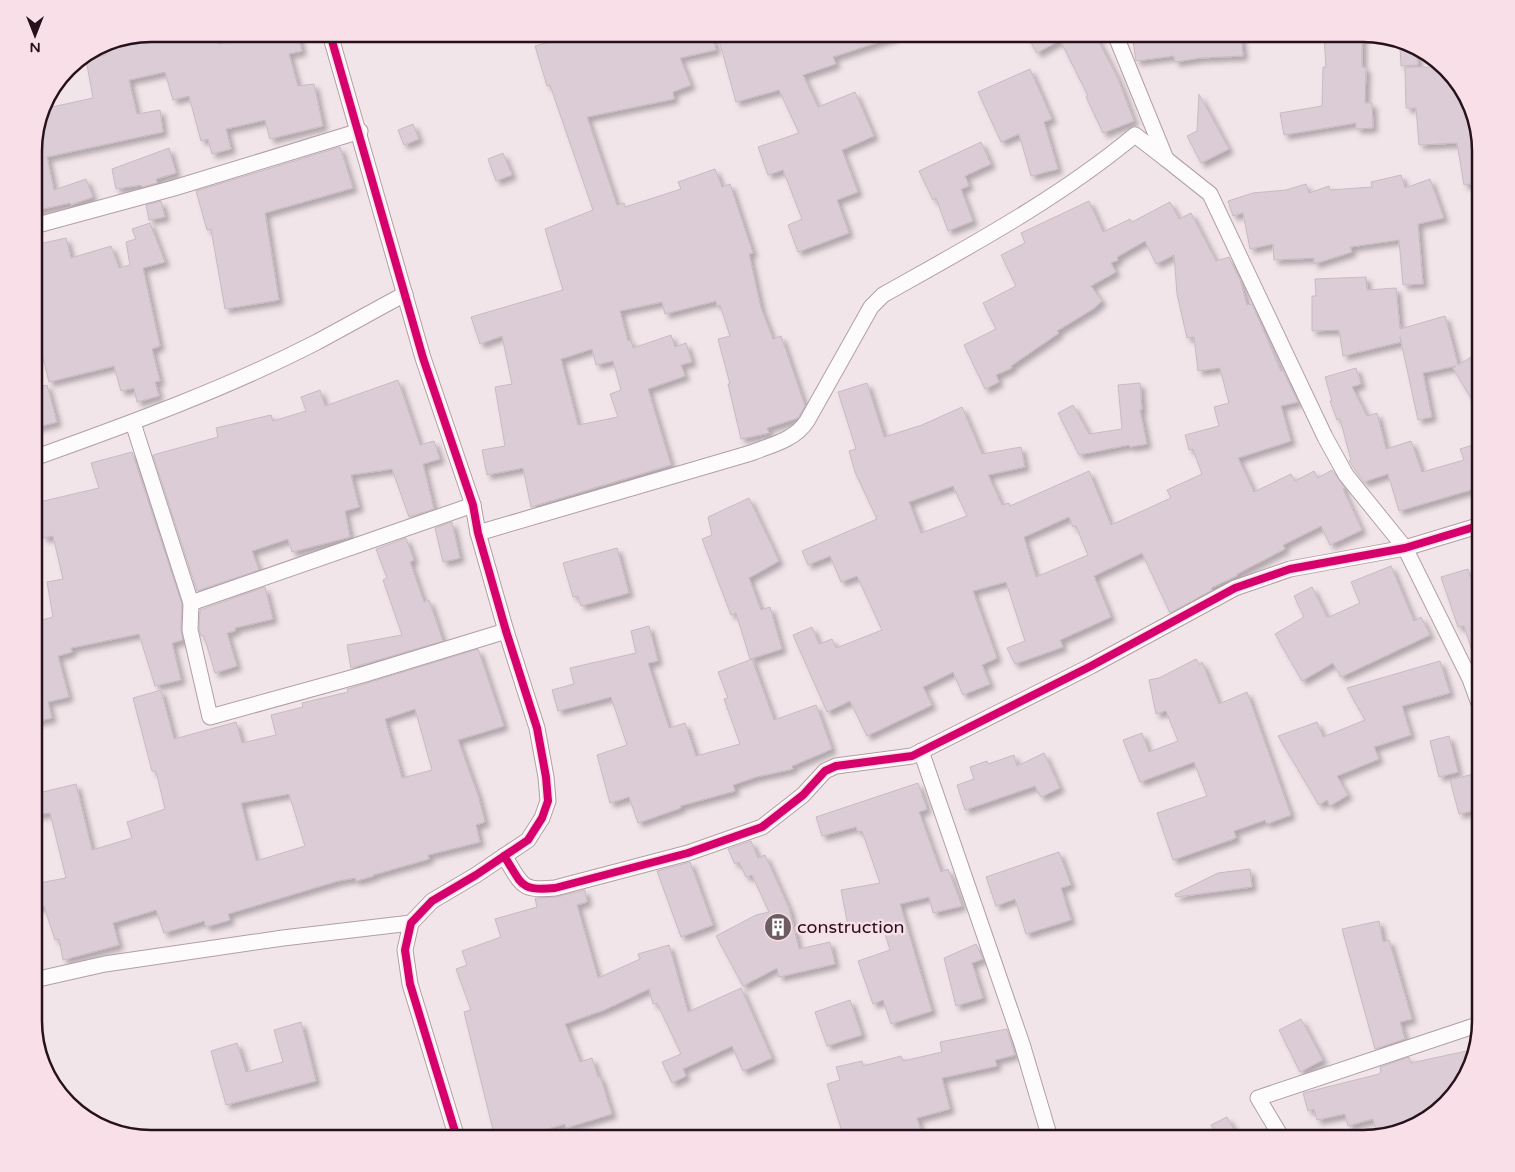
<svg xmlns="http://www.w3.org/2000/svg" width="1515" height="1172" viewBox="0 0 1515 1172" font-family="'Varela Round',sans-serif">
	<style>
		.building { fill: #dcccd6; stroke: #c8bac2; fill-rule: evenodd; filter: url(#shadow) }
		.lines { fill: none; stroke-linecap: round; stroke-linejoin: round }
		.minor-casing { stroke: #b0a0a6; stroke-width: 17 }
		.minor { stroke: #fdfbfc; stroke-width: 15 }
		.cycleway-casing { stroke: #f8dfe8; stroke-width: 11 }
		.cycleway { stroke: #d6006c; stroke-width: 8 }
		.labels { text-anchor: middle; stroke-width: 5; stroke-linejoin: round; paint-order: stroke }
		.poi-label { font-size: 18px; fill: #27121b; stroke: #f8dfe8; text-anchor: start }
		.rim { fill: none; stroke: #27121b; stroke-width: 2.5 }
	</style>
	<defs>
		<filter id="shadow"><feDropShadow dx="4.5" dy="4.5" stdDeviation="2.5" flood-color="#0004"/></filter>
	</defs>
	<rect width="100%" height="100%" fill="#f2e5e9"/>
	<g class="building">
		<polygon points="158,34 217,34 219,44 257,34 298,34 302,51 289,54 298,86 314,84 323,126 270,139 265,120 226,129 231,149 212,154 208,139 201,141 189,96 173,100 165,72 129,80 137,114 160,110 163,132 47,157 54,190 86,179 93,197 71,205 70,203 34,211 34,143 43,109 93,98 86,59 106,55 105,51 158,36"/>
		<path d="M576 34H712L716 50 680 58 691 85 673 92 674 99 587 117 617 205 624 203 625 207 681 189 678 182 715 169 722 187 730 184 753 253 749 254 761 308 773 339 781 336 805 406 798 418 767 428 769 433 741 439 728 384H730L718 339 730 336 720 305 717 306 716 301 665 314 662 302 620 311 628 341 631 340 633 348 671 335 675 347 686 343 692 362 681 365 685 376 648 389 671 465 531 507 523 468 487 475 482 450 505 446 495 387 512 384 502 336 480 344 471 317 563 290 545 229 593 210 550 85 547 86 535 46ZM592 349 596 365 613 361 621 390 610 394 618 417 578 425 561 359Z"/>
		<polygon points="742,34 893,34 894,37 833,57 836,64 803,75 818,107 855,92 874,136 842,150 858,192 837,200 849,233 798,252 788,225 802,219 783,170 768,175 758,147 799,133 779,90 736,102 719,40"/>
		<polygon points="1026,34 1095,34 1118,79 1134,121 1103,133 1086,97 1088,96 1060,40 1037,53"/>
		<polygon points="1132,34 1208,34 1209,37 1241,34 1243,56 1200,58 1175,62 1174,56 1136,61"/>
		<polygon points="1362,35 1362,67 1366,68 1365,103 1372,103 1373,128 1356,129 1356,123 1284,135 1280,113 1322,106 1323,67 1326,67 1324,36"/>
		<polygon points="1400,46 1417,52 1418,65 1401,66"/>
		<polygon points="1405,67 1442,67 1469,100 1481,151 1481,182 1464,185 1457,143 1419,145 1416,108 1406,108"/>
		<polygon points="1030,69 1052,119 1044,122 1058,169 1031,176 1019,134 1001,142 978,92"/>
		<polygon points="1199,94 1229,149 1201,163 1187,136 1197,131"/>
		<polygon points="413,124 419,139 404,145 398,130"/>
		<polygon points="981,142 991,164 965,176 969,186 961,189 973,221 948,231 936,198 933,200 919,171"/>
		<polygon points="340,147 353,188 265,213 279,300 225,309 211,229 207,230 196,191"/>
		<polygon points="169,148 176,173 156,179 157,183 142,187 141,185 116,189 112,169"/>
		<polygon points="503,153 512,175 496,181 488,159"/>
		<polygon points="1401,175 1405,188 1430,179 1444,218 1418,224 1423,284 1403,285 1399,240 1350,247 1352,252 1314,264 1314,258 1274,260 1273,244 1250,249 1243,213 1233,216 1228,201 1253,193 1286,190 1306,184 1309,193 1329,186 1330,190 1372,187 1371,182"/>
		<polygon points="161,201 165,217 149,220 146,205"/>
		<path d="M1089 201 1103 232 1130 219 1132 222 1170 202 1179 219 1191 213 1216 261 1229 257 1240 280 1247 305 1252 304 1281 371H1283L1298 402 1281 406 1291 441 1238 458 1254 492 1291 474 1295 481 1314 471 1318 478 1332 470 1345 488 1343 489 1362 530 1330 545 1321 526 1283 545 1285 549 1237 574 1238 575 1211 588 1212 590 1170 613 1142 553 1094 576 1111 617 1060 640 1063 647 1015 664 1007 648 1025 641 1006 582 973 591 997 658 982 665 990 684 963 695 953 672 923 687 932 705 867 736 850 701 827 712 793 635 812 627 819 644 832 639 836 648 882 630 857 576 841 582 830 556 808 565 802 551 877 519 855 472 849 451 856 449 838 392 867 383 884 437 922 425 962 407 982 454 1021 447 1025 467 988 475 1002 505 1009 503 1010 506 1089 471 1111 525 1171 498 1167 490 1202 474 1193 449 1189 450 1185 435 1219 426 1214 407 1229 403 1220 368 1198 371 1194 337 1187 338 1177 294 1174 255 1156 264 1145 241 1117 257 1118 260 1111 263 1116 272 1091 286 1102 301 1093 309 1057 331 1059 333 1011 366 1012 368 996 375 999 382 985 389 964 345 996 329 983 303 1016 286 1001 255 1025 243 1021 233ZM953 486 967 516 921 533 909 502ZM1069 517 1073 527 1076 526 1088 555 1036 577 1024 537Z"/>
		<polygon points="150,223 165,262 143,268 160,346 152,349 160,381 155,382 159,396 137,402 134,388 121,391 114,366 49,382 34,322 34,245 66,238 71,258 111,246 119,268 130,265 126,242 136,239 132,229"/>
		<polygon points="1366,277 1367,290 1396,288 1400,329 1445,316 1458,365 1481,351 1481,392 1471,398 1453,368 1456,366 1423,373 1432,417 1418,420 1400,337 1401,342 1343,356 1339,330 1312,331 1312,296 1316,296 1315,279"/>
		<polygon points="1356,368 1361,384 1352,387 1367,416 1377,413 1386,449 1411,441 1422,472 1464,460 1460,449 1476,444 1477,446 1481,444 1481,487 1399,511 1388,474 1364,482 1349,461 1351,460 1340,419 1337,420 1330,401 1332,401 1325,377"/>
		<polygon points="398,380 420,445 434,441 440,459 423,464 434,509 409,517 392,469 351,475 359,507 345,511 350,537 292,552 288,539 252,551 259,570 197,591 153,455 218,437 216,428 271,415 273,421 306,411 301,397 320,390 325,406"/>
		<polygon points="1140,383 1142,410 1140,410 1147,444 1130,447 1129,445 1079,455 1058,413 1073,405 1089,434 1122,429 1118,385"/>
		<polygon points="47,385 57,422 34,428 34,388"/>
		<polygon points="132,452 182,604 181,630 183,640 172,643 181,680 155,686 139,634 71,648 72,652 58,656 69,697 48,702 52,718 34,722 34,622 53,617 47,582 63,579 53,536 43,538 35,503 99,488 91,463"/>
		<polygon points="749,498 779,561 749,578 761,610 770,607 782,649 750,659 736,613 731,615 702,539 712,535 708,517"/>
		<polygon points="452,522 460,558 443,562 435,528"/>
		<polygon points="406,538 414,560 410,562 424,602 429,600 443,641 351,668 347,645 402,635 383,580 387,578 376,549"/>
		<polygon points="617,548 629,593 581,606 578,596 573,597 563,563"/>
		<polygon points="1391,566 1414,621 1421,617 1430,635 1341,677 1333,663 1302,681 1275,634 1304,617 1294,596 1312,587 1327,617 1329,617 1360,603 1351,582"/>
		<polygon points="1468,569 1473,584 1481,582 1481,668 1478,669 1464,626 1458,627 1441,577"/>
		<polygon points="265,587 273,619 235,628 235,631 227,633 237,666 215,673 204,636 201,636 199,629 200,610"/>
		<polygon points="649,626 658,661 648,663 669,728 685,723 696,756 740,744 724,699 728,698 718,672 752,659 774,720 816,705 832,749 792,766 793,769 756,777 733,785 735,791 680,806 681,808 638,823 629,797 610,803 597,755 627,745 611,697 558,711 552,690 574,684 570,668 636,653 631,631"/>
		<path d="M478 649 504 726 458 740 478 795 485 822 476 825 480 842 428 855 429 859 373 875 374 876 356 881 355 878 338 881 228 914 230 920 206 927 204 921 164 933 156 910 113 923 119 945 63 960 59 939 55 940 44 906 34 908V884L66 878 50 813 34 815V794L76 784 92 850 132 838 127 822 165 809 156 771H152L133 698 161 690 174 739 236 722 242 743 276 735 271 715 303 707 302 703 348 692 347 689 351 688ZM415 709 432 770 402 778 385 719ZM289 794 305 846 256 861 241 803Z"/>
		<polygon points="1196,659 1200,665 1202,662 1219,704 1247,692 1291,815 1267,824 1265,820 1234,831 1236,838 1173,860 1157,813 1207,796 1194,762 1140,782 1123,740 1142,733 1149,752 1178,741 1166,711 1156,714 1149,680 1159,678"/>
		<polygon points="1440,661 1450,693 1402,706 1411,735 1374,747 1379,759 1337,776 1348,795 1330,806 1327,800 1319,805 1278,736 1317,722 1323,737 1365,720 1347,688"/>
		<polygon points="1449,736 1458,772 1439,777 1430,741"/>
		<polygon points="1044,753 1060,788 1041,797 1035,786 965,810 957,785 974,779 970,767 987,761 988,764 1014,755 1017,766"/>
		<polygon points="1481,772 1481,809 1459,814 1450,780"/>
		<polygon points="918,783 927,809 919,812 941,872 948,869 962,906 933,913 929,897 900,904 932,1011 891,1024 883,1000 873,1004 858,961 890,950 881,920 848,926 841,890 880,883 862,831 858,832 856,827 822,836 816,817"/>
		<polygon points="751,841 758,858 765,855 789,908 799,949 830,942 835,964 779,977 777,968 743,986 716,936 756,915 769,912 752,875 746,877 739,862 735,864 728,849"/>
		<polygon points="1059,852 1071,885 1061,888 1071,920 1026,934 1015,899 996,906 986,877"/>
		<polygon points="690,862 713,925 681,937 657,871"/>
		<polygon points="1250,869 1252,887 1176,897 1175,894 1218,873"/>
		<polygon points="585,890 587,902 577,905 598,978 640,959 638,954 669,945 688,1012 741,988 772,1058 743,1071 732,1046 683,1069 686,1076 672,1083 662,1062 681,1054 657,1003 653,1004 649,989 604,1010 565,1024 580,1062 592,1058 598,1077 600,1076 612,1114 566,1128 565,1124 517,1138 495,1138 464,1012 471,1010 456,969 467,965 462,951 501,937 495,919 537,907 535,898 556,897"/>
		<polygon points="1379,921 1383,942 1389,940 1412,1019 1400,1022 1405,1039 1375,1049 1342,929"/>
		<polygon points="976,944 983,959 972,963 983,998 956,1006 944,958"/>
		<polygon points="850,1000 862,1035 827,1046 815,1012"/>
		<polygon points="1301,1019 1323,1060 1300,1072 1279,1030"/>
		<polygon points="301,1022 316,1081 226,1105 211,1051 237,1043 246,1072 283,1062 274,1030"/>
		<polygon points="1007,1029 1015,1055 995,1060 997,1066 942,1078 950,1109 917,1118 922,1134 902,1138 890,1138 888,1134 875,1138 844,1138 827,1084 840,1080 836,1067 862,1061 863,1066 901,1056 903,1061 942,1052 940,1042"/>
		<polygon points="1471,1050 1457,1093 1415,1126 1377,1135 1373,1119 1348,1126 1345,1114 1317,1120 1314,1109 1308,1111 1303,1093 1379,1074 1381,1072 1380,1067 1409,1057 1411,1063"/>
		<polygon points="1227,1117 1239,1138 1219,1138 1211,1125"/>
	</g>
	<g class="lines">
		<g class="minor-casing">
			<g id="minor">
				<polyline points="330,34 423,358 473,505 478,533 506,631 537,728 546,777 548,801 542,818 528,840 476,875 432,901 411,923 405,950 410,984 457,1138"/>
				<polyline points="1115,34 1166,159 1210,194 1325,437 1346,475 1405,548 1470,679 1481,709"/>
				<polyline points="34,226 174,188 360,131"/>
				<polyline points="133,423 191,603 190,630 210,717 362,675 506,631"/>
				<path d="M34 458C129 424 225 389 315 343 345 327 375 310 405 294"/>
				<path d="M478 533 751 453C771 445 795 440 807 421L871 307 883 295C970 246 1058 199 1135 135L1166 159"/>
				<polyline points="191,603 473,505"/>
				<polyline points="921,751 1022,1044 1050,1138"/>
				<path d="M504 856C522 883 519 892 555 888L688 853 762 827 803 795 825 771 836 766 912 756 1091 666 1235 588 1290 569 1405 548 1481 525"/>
				<polyline points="34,980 105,964 283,938 411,923"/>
				<polyline points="1282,1138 1258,1098 1480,1024"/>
			</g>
		</g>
		<use href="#minor" class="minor"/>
		<g class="cycleway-casing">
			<g id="cycleway">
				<polyline points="330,34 423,358 473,505 478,533 506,631 537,728 546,777 548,801 542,818 528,840 476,875 432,901 411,923 405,950 410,984 457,1138"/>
				<path d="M504 856C522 883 519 892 555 888L688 853 762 827 803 795 825 771 836 766 912 756 1091 666 1235 588 1290 569 1405 548 1481 525"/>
			</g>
		</g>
		<use href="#cycleway" class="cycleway"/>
	</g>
	<defs>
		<g id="building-disc" transform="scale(1.4375)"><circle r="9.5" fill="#6e5c63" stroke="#f8dfe8"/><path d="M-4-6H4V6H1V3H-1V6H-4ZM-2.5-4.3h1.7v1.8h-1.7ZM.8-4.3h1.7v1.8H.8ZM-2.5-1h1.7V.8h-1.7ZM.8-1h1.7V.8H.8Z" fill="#fff"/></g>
	</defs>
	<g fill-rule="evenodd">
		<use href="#building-disc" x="778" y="927"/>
	</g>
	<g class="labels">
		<g class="poi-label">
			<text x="797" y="933">construction</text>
		</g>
	</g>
	<path d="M0 0H1515V1172H0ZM151 42H1363A109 109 0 0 1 1472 151V1021A109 109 0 0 1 1363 1130H151A109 109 0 0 1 42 1021V151A109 109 0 0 1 151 42Z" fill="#f8dfe8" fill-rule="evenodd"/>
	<path class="rim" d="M151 42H1363A109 109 0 0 1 1472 151V1021A109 109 0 0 1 1363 1130H151A109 109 0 0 1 42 1021V151A109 109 0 0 1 151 42Z"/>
	<g transform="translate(35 35) rotate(180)" stroke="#f8dfe8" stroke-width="4" paint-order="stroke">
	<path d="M0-4L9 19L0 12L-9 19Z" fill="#27121b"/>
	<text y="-8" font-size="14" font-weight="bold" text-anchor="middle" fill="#27121b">N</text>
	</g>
</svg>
